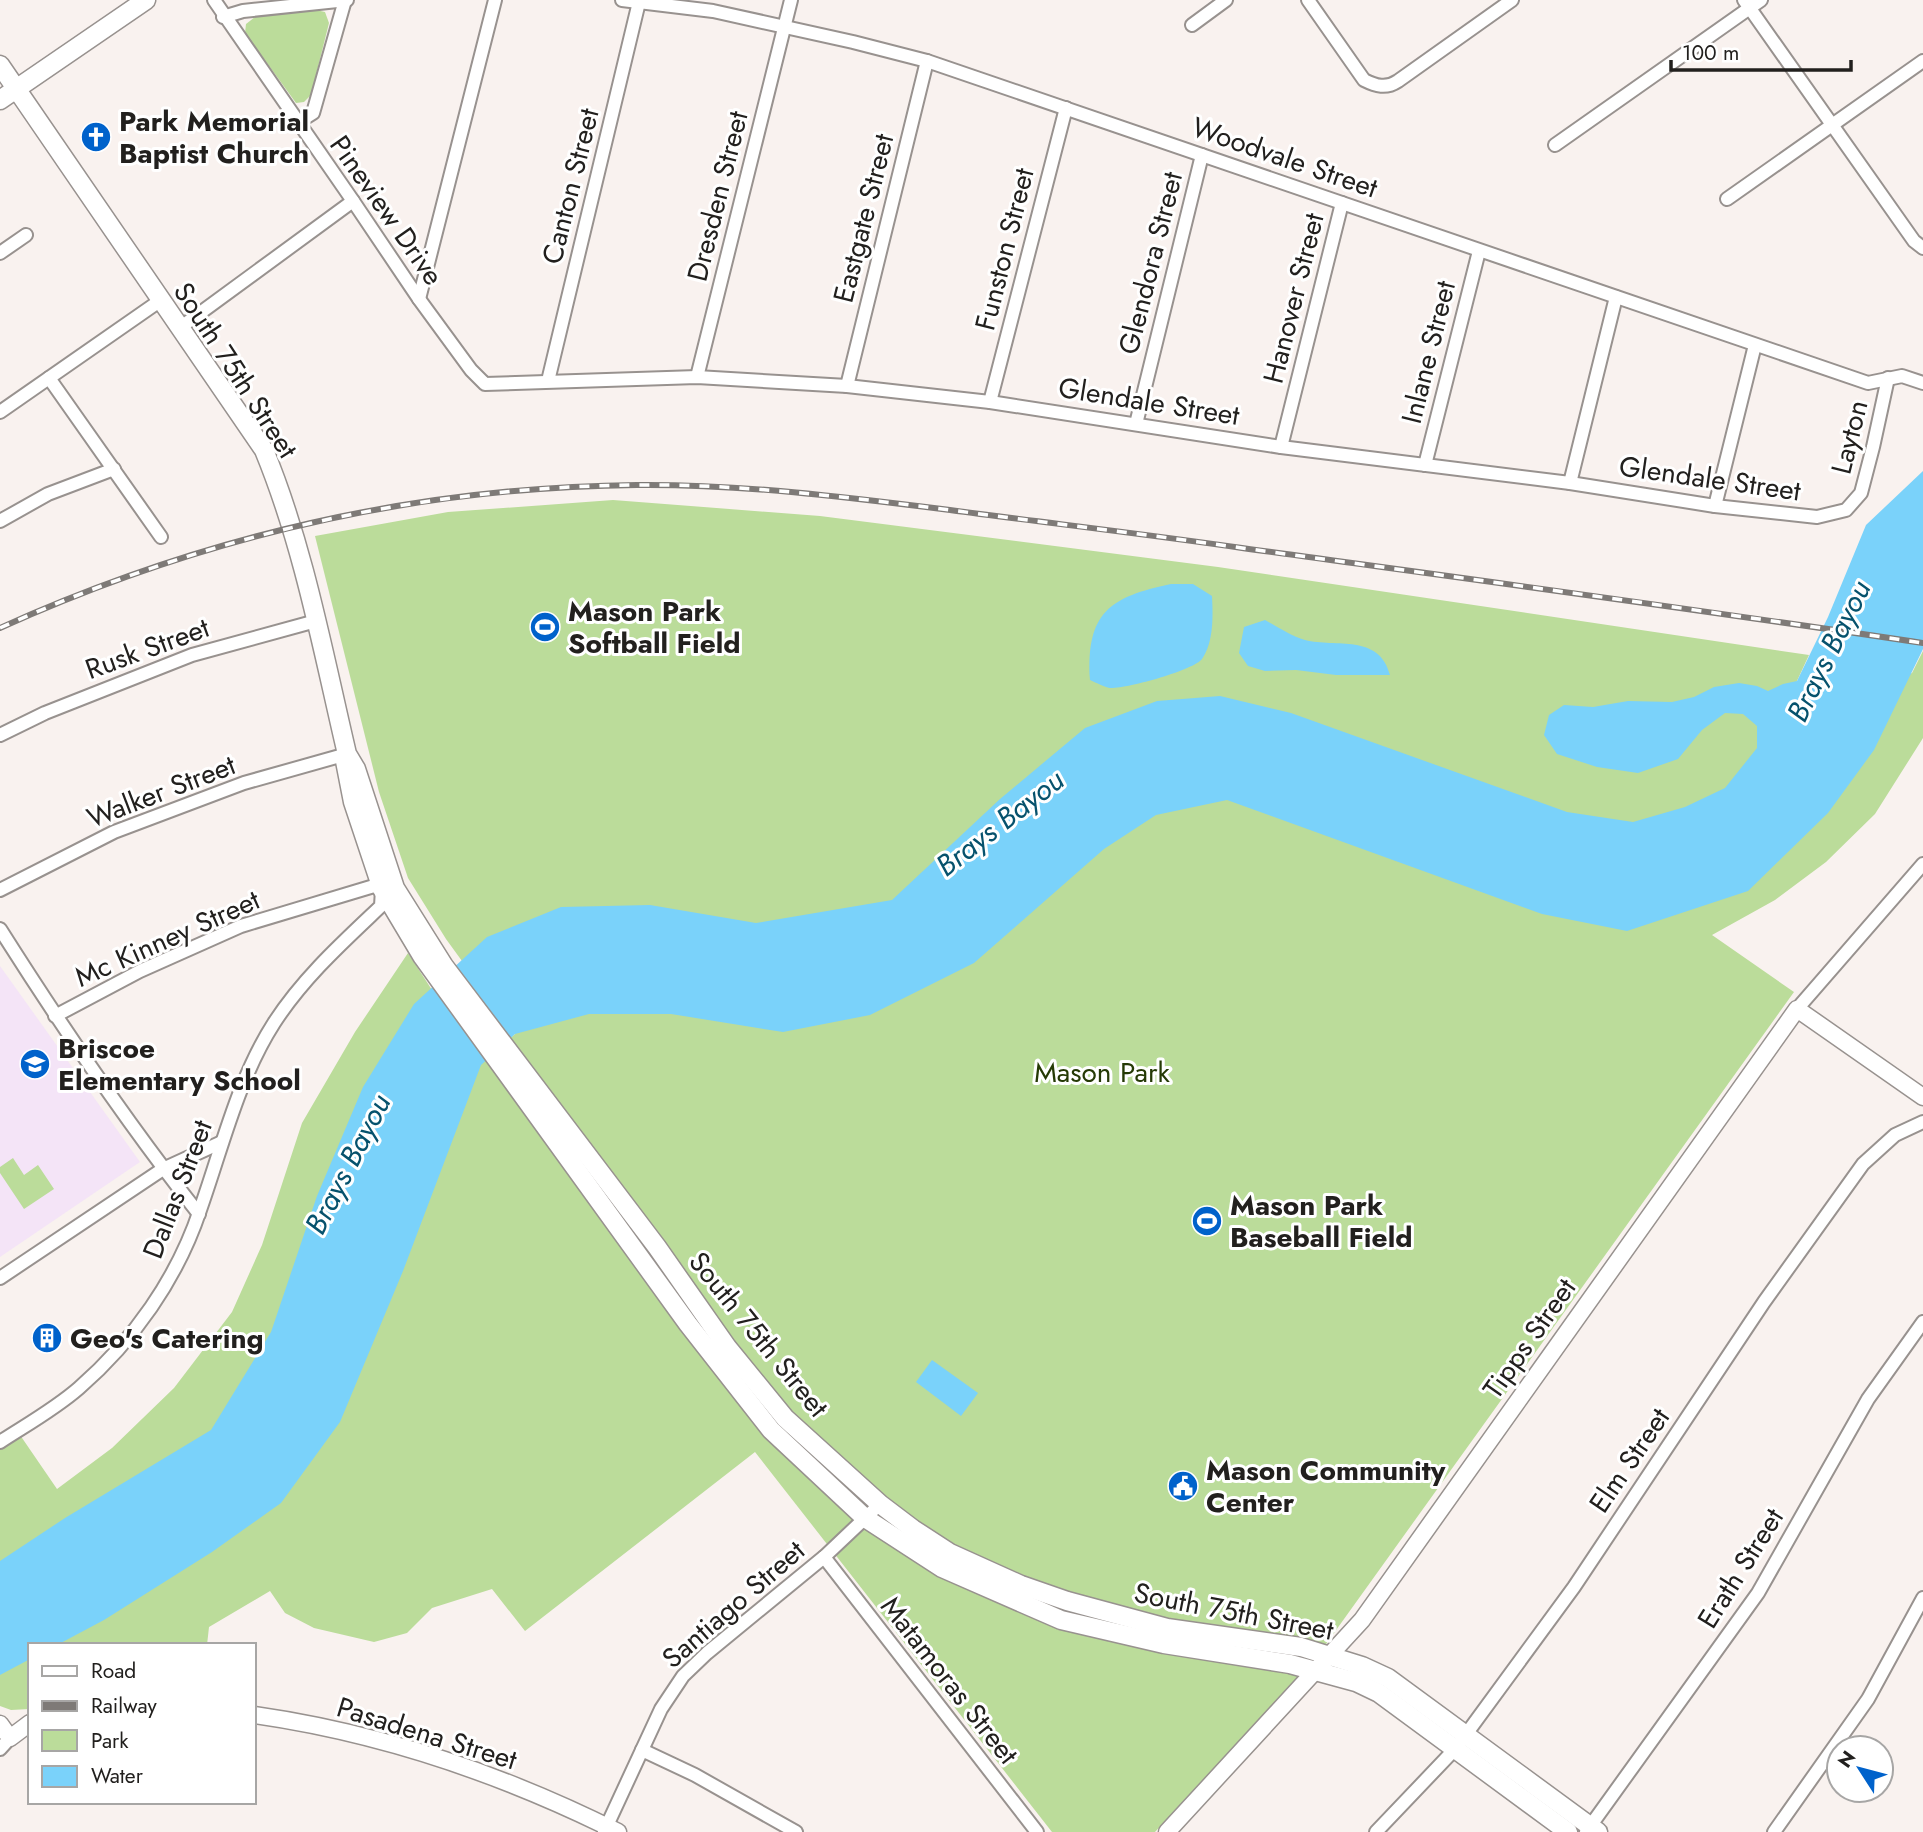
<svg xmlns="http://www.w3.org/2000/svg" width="1923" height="1832" viewBox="0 0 1923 1832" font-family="Jost,sans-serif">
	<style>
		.education { fill: #f4e4f7 }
		.green { fill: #bbdc9a }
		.water { fill: #7ad2fa }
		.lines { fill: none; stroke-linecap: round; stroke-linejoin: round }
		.minor-casing { stroke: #98928f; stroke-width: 16 }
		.tertiary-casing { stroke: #98928f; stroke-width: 19 }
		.secondary-casing { stroke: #98928f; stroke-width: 21 }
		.minor { stroke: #fff; stroke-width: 12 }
		.tertiary { stroke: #fff; stroke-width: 16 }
		.secondary { stroke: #fff; stroke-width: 18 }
		.rail-casing { stroke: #7e7a77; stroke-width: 6 }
		.rail { stroke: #fff; stroke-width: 3.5; stroke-dasharray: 10; stroke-linecap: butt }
		.labels { text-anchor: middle; stroke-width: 6; stroke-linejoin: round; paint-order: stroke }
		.poi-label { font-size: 28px; font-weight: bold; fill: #22201e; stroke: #fff; text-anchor: start }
		.street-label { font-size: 28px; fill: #22201e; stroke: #fff }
		.park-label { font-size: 28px; fill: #253a05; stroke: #fff }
		.water-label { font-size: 30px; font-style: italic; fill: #06526d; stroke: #fff }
	</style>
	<rect width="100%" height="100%" fill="#f9f2ef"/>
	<polygon class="education" points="0,966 140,1162 0,1257"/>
	<g class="green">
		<polygon points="316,10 325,12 329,23 311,95 304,102 296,103 245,33 246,24 255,17"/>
		<polygon points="613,500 820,516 1218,567 1809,655 1777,724 1912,673 1923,651 1923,738 1875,814 1826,862 1775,900 1712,935 1794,992 1311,1665 1155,1832 1052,1832 755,1452 525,1631 492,1589 432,1608 407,1633 374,1642 314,1628 285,1613 270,1591 209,1627 207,1645 30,1645 30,1709 11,1710 0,1706 0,1448 20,1435 57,1489 112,1448 174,1388 232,1312 262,1245 302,1123 355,1032 408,953 480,1064 515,1034 446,939 408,878 379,792 315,536 448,512"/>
		<polygon points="13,1158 24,1175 38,1165 54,1189 24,1209 0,1173 0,1167"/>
	</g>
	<g class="water">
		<polygon points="1923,471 1923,649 1874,750 1828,813 1748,891 1627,931 1542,914 1227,800 1156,815 1104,849 974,963 870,1015 783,1032 671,1014 589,1014 515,1034 481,1065 403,1271 340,1422 281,1503 212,1552 104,1620 57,1645 30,1645 30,1659 0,1675 0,1561 65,1518 211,1430 271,1332 317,1196 363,1087 414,1004 487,937 561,907 650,905 756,923 892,900 1000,799 1085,728 1157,701 1220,696 1291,713 1567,812 1633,822 1685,807 1725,788 1757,748 1757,726 1743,714 1725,713 1702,730 1678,759 1638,773 1597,767 1557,754 1544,735 1549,715 1564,705 1593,707 1628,701 1672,702 1694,697 1714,687 1739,683 1757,686 1768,691 1783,684 1797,681 1828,617 1866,525"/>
		<path d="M1171 584H1193L1212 596C1213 615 1214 642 1202 659 1194 670 1126 689 1110 688 1104 687 1097 683 1090 680 1086 612 1110 597 1171 584Z"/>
		<path d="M1265 620C1278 627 1291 636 1305 640 1336 648 1379 633 1390 675H1336L1296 670 1265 671 1248 666 1239 653 1244 627Z"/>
		<polygon points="932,1360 978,1393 961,1416 916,1382"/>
	</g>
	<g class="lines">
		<g class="minor-casing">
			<g id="minor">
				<polyline points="214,0 353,201 419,299 471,370 485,384 697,377 847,386 990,402 1281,447 1570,483 1715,506 1817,517 1846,510 1861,493 1873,447 1888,378"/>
				<polyline points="622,0 713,11 853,42 927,61 1868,383 1902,376 1923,383"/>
				<path d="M1308 0 1364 80C1376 86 1386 89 1398 81L1512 0"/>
				<polyline points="1744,0 1914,241 1923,248"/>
				<polyline points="223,17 243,11 347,0"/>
				<polyline points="1192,25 1226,0"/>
				<polyline points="297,123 313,113 345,0"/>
				<polyline points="1555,145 1761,0"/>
				<polyline points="1727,199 1923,61"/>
				<polyline points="0,253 26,235"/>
				<polyline points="419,299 495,0"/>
				<polyline points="181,327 353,201"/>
				<polyline points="697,377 791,0"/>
				<polyline points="49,378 161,537"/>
				<polyline points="548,381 639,2"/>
				<polyline points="847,386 927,61"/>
				<polyline points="990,402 1066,108"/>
				<polyline points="0,412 161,300"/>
				<polyline points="1136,424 1202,155"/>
				<polyline points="1281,447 1342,203"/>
				<polyline points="1425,465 1479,251"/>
				<polyline points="1570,483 1616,297"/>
				<polyline points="1715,506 1755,345"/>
				<polyline points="0,521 48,494 114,469"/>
				<polyline points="0,735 45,713 192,655 316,621"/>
				<polyline points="0,890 114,832 244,783 347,754"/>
				<path d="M0 929C62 1027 127 1123 199 1214"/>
				<polyline points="1797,1009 1923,864"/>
				<polyline points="0,1278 163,1169 222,1142"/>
				<path d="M0 1442C26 1425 55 1409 79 1388 133 1341 177 1279 200 1210 222 1148 238 1079 274 1023 303 978 343 942 381 906L382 889 374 886 241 926 140 971 55 1016"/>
				<polyline points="824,1557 1037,1832"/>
				<polyline points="0,1749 10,1738"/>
				<polyline points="642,1750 695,1775 796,1832"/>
				<polyline points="604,1832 661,1709 683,1676 707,1653 824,1557 880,1504"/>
				<polyline points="1376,1832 1456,1748 1574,1587 1764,1302 1863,1164 1895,1135 1923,1122"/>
				<polyline points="1586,1832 1758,1593 1868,1399 1923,1322"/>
				<polyline points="1774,1832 1868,1699 1923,1598"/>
			</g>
		</g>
		<g class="tertiary-casing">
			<g id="tertiary">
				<path d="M254 1715C380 1733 504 1775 618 1832"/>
				<polyline points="0,1724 10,1738 30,1723"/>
				<polyline points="1167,1832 1362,1620 1797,1009 1923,1097"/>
			</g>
		</g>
		<g class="secondary-casing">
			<g id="secondary">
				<path d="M0 65 264 450C304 547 323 652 347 754L356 769 395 888 444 966 657 1247 727 1347 785 1418 880 1504 913 1529 950 1553 1021 1585 1067 1601 1167 1628 1301 1647 1362 1666 1388 1678 1598 1832"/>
				<polyline points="0,100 146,0"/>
				<polyline points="345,761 353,802 382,889 422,956 688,1324 771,1430 865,1518 942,1568 1061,1620 1164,1644 1290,1664 1356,1682 1379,1693 1568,1832"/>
			</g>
		</g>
		<use href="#minor" class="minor"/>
		<use href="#tertiary" class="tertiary"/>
		<use href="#secondary" class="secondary"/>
		<g class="rail-casing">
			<path id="rail" d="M0 628C201 537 416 487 637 485 742 484 846 497 950 510 1048 523 1145 534 1242 548 1469 579 1696 609 1923 643"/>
		</g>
		<use href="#rail" class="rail"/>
	</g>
	<defs>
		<g id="church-disc" transform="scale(1.575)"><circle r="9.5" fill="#0062cb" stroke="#fff"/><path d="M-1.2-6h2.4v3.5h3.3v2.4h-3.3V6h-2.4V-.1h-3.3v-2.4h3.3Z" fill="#fff"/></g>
		<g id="stadium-disc" transform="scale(1.575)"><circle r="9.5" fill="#0062cb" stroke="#fff"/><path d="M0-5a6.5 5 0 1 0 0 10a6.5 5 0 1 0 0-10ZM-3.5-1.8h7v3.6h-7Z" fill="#fff"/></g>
		<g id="school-disc" transform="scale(1.575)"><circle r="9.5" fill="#0062cb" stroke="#fff"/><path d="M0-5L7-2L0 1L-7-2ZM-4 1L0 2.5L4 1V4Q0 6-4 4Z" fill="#fff"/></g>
		<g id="building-disc" transform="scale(1.575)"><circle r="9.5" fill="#0062cb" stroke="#fff"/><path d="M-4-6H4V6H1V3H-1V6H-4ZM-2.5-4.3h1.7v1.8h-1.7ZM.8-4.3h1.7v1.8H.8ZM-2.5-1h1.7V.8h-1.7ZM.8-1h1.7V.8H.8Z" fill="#fff"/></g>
		<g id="civic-disc" transform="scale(1.575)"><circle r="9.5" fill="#0062cb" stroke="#fff"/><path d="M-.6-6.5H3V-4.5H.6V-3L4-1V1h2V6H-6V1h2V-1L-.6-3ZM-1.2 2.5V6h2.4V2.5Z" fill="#fff"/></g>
	</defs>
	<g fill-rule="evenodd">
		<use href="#church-disc" x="96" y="137"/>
		<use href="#stadium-disc" x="545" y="627"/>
		<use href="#school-disc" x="35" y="1064"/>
		<use href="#stadium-disc" x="1207" y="1221"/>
		<use href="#building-disc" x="47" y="1338"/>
		<use href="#civic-disc" x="1183" y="1486"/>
	</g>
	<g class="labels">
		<g class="poi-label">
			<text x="119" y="131">Park Memorial<tspan x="119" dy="32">Baptist Church</tspan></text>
			<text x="568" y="621">Mason Park<tspan x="568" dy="32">Softball Field</tspan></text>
			<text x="58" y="1058">Briscoe<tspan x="58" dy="32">Elementary School</tspan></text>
			<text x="1230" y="1215">Mason Park<tspan x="1230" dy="32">Baseball Field</tspan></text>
			<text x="70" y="1348">Geo's Catering</text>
			<text x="1206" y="1480">Mason Community<tspan x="1206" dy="32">Center</tspan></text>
		</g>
		<g class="street-label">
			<text transform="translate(1285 157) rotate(19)" y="10">Woodvale Street</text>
			<text transform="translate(570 186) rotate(-76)" y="10">Canton Street</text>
			<text transform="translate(717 196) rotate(-76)" y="10">Dresden Street</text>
			<text transform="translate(387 210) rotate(55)" y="10">Pineview Drive</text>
			<text transform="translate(863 218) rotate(-76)" y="10">Eastgate Street</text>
			<text transform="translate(1004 249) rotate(-76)" y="10">Funston Street</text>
			<text transform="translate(1150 263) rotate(-76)" y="10">Glendora Street</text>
			<text transform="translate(1293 298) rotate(-76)" y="10">Hanover Street</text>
			<text transform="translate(1428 352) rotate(-76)" y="10">Inlane Street</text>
			<text transform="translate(236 370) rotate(57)" y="10">South 75th Street</text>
			<text transform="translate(1149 401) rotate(9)" y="10">Glendale Street</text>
			<text transform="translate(1849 437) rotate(-76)" y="10">Layton</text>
			<text transform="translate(1710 478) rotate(8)" y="10">Glendale Street</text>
			<text transform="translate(147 648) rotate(-20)" y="10">Rusk Street</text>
			<text transform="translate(161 791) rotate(-21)" y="10">Walker Street</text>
			<text transform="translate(167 938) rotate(-24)" y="10">Mc Kinney Street</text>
			<text transform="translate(177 1189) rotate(-69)" y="10">Dallas Street</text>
			<text transform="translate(759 1334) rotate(51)" y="10">South 75th Street</text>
			<text transform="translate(1529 1338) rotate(-55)" y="10">Tipps Street</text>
			<text transform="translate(1629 1460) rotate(-56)" y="10">Elm Street</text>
			<text transform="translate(1740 1568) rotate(-58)" y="10">Erath Street</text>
			<text transform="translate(733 1604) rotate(-41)" y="10">Santiago Street</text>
			<text transform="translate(1234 1611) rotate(11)" y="10">South 75th Street</text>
			<text transform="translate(950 1680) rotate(52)" y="10">Matamoras Street</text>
			<text transform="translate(427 1733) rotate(17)" y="10">Pasadena Street</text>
		</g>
		<g class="park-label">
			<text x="1102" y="1082">Mason Park</text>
		</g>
		<g class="water-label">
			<text transform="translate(1829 651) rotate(-64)" y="10">Brays Bayou</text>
			<text transform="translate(1000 823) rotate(-38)" y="10">Brays Bayou</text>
			<text transform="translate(348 1164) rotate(-63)" y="10">Brays Bayou</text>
		</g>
	</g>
	<rect x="28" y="1643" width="228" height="161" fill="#ffffff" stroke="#a7a6a5" stroke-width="2"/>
	<rect x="42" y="1666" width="35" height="10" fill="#ffffff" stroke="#a7a6a5" stroke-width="2"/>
	<text x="91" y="1678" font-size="21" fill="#22201e">Road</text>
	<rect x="42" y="1701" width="35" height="10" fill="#7e7a77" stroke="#a7a6a5" stroke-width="2"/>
	<text x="91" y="1713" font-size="21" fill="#22201e">Railway</text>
	<rect x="42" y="1730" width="35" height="21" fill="#bbdc9a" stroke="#a7a6a5" stroke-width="2"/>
	<text x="91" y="1748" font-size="21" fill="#22201e">Park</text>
	<rect x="42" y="1766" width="35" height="21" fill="#7ad2fa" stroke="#a7a6a5" stroke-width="2"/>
	<text x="91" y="1783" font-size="21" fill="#22201e">Water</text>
	<g transform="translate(1860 1769) rotate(306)"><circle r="33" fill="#ffffff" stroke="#a7a6a5" stroke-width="2"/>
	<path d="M0-5L12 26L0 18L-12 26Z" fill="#0062cb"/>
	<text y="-10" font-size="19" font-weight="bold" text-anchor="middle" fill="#22201e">N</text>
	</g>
	<path d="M1671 60v10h180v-10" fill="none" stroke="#22201e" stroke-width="3.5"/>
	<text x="1682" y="60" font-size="21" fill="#22201e" stroke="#ffffff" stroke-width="5" paint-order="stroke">100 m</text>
</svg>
